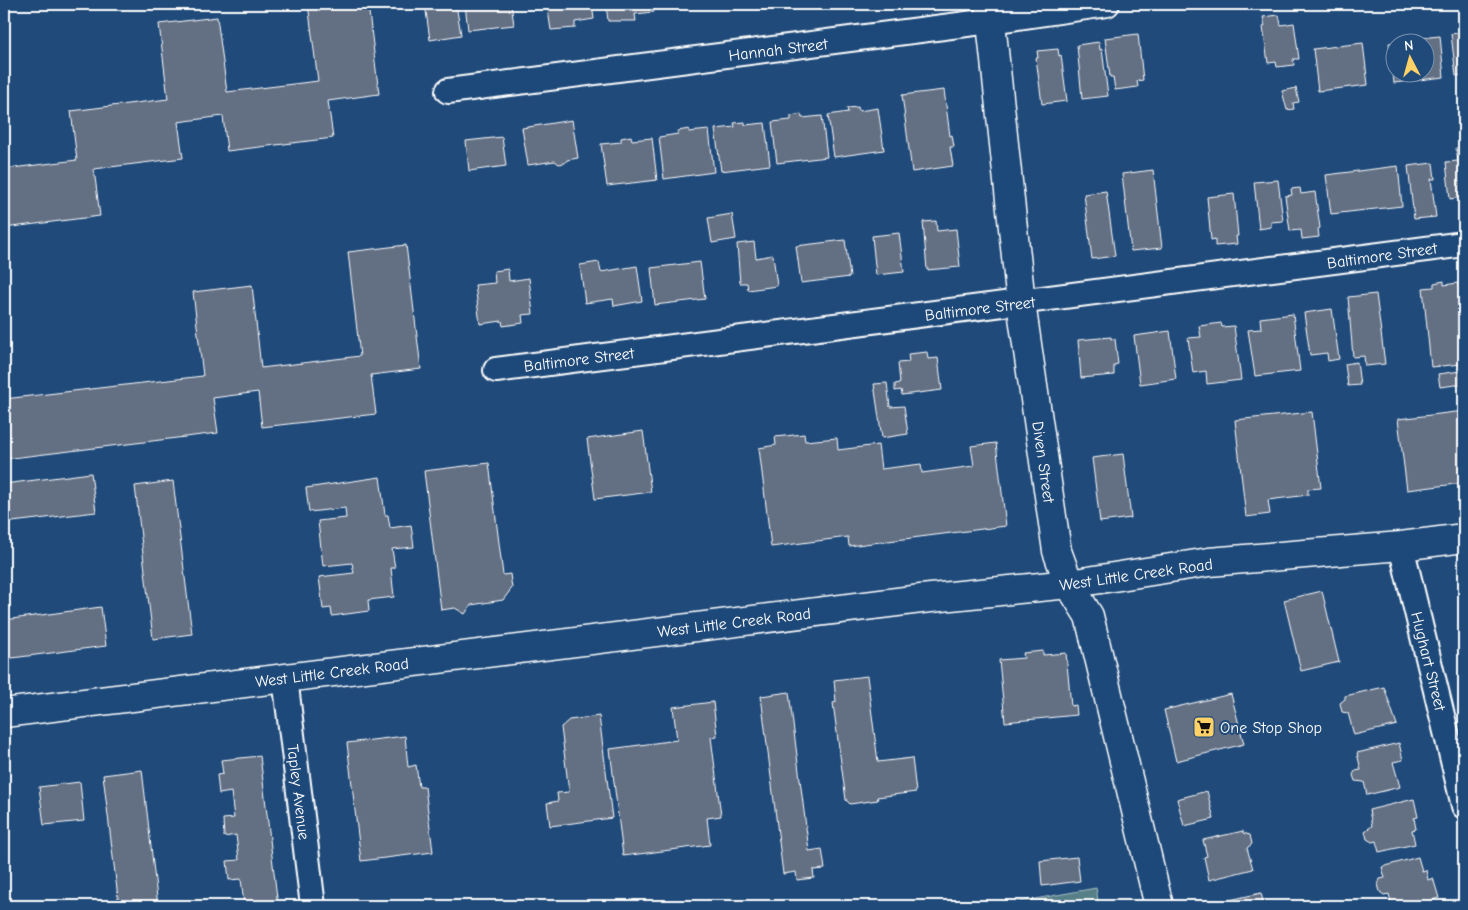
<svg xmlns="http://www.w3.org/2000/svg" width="1468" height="910" viewBox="0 0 1468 910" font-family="'Comic Neue',sans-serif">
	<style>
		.green { fill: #567f87; stroke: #aabfc3 }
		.building { fill: #646f84; stroke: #fff; fill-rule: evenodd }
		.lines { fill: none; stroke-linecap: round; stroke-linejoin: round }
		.street-casing { stroke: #fff; stroke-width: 28 }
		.secondary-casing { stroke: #fff; stroke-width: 31 }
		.primary-casing { stroke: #fff; stroke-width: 31 }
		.street { stroke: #1f4a7a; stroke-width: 24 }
		.secondary { stroke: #1f4a7a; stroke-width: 28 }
		.primary { stroke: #1f4a7a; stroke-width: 28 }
		.labels { text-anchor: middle; stroke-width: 4; stroke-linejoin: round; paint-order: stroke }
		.street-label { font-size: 16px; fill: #fff; stroke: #1f4a7a }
		.poi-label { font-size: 16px; fill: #fff; stroke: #1f4a7a; text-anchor: start }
	</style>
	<rect width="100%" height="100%" fill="#1f4a7a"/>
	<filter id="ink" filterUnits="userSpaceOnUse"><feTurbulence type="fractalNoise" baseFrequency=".02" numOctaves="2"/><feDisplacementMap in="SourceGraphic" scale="10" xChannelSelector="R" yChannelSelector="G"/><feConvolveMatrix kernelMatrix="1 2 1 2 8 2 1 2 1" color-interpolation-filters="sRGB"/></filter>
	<g filter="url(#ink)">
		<polygon class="green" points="1096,888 1099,906 996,906"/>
		<g class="building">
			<polygon points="308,4 368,4 379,94 328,101 333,138 227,151 223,116 178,122 183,158 94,169 100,216 4,228 4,169 77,160 71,111 168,99 159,24 217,17 227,92 318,81"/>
			<polygon points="425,4 456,4 461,35 430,40"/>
			<polygon points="465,4 511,4 514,25 468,30"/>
			<polygon points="547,4 592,4 594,19 575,22 575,28 551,30"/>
			<polygon points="606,4 653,4 654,12 635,14 636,21 608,21"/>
			<polygon points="1279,15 1281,25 1294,23 1299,59 1293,59 1294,65 1277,67 1276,62 1268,63 1263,27 1265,26 1263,17"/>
			<polygon points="1464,32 1464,75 1456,76 1451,34"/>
			<polygon points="1138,34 1143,80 1137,81 1138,87 1115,90 1113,77 1110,77 1105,38"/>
			<path d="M1419 35 1420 38 1440 36 1444 77 1394 83 1389 43 1409 40V36ZM1396 42H1426V72H1396Z"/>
			<polygon points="1099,42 1100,50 1102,49 1108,96 1082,99 1077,45"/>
			<polygon points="1363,43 1368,85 1318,91 1313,49"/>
			<polygon points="1058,49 1059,56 1061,55 1067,101 1042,104 1036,58 1038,58 1037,51"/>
			<polygon points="1296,88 1299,102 1293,103 1294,109 1287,110 1282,91"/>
			<polygon points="944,90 950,136 952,135 954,147 950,147 953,166 912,172 902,95"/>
			<polygon points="858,107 859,111 878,108 884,150 834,157 828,115 848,112 847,108"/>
			<polygon points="801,114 802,118 822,116 827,157 777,163 772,122 791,120 791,116"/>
			<polygon points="572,120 578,158 567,160 565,163 559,164 555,161 528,165 522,128"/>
			<polygon points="745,122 745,125 765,123 770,165 721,171 715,129 735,127 734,123"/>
			<polygon points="689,129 689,132 709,130 714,172 664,179 659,137 678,134 678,131"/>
			<polygon points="631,136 632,140 652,138 657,180 607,186 601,144 621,142 621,138"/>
			<polygon points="502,137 506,166 469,171 466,141"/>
			<polygon points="1464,147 1464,197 1450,199 1446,162 1458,161 1456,148"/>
			<polygon points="1433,163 1435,179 1431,179 1436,217 1414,219 1408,166"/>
			<polygon points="1398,166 1402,206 1331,214 1326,175"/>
			<polygon points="1153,170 1162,248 1131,251 1122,174"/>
			<polygon points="1278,180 1283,221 1271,222 1271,227 1259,229 1254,182"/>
			<polygon points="1300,188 1301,194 1315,192 1320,228 1318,229 1319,237 1302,239 1301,230 1290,231 1285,196 1292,195 1291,189"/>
			<polygon points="1106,191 1115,256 1092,259 1084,194"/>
			<polygon points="1234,194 1238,236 1236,236 1237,244 1215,246 1215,239 1211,240 1207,197"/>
			<polygon points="732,214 736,239 712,243 708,218"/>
			<polygon points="936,221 937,231 956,229 960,267 927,270 923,222"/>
			<polygon points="899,233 904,272 876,275 872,236"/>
			<polygon points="845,240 850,277 801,283 796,246"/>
			<polygon points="754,242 756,258 773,255 777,286 748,290 747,283 740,283 737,244"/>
			<polygon points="406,245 421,369 371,375 376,414 262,427 258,392 213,398 218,433 4,459 4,399 203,376 193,292 252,285 261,368 360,356 348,252"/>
			<polygon points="599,262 601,272 637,266 642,301 614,306 613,299 585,303 580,265"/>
			<polygon points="700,262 705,299 655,305 651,268"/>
			<polygon points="508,269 509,281 529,278 533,314 522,315 523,323 503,326 502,321 480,324 475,285 495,283 494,271"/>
			<polygon points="1444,281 1444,285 1458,283 1462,332 1459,332 1462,364 1431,367 1423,288 1434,287 1434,283"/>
			<polygon points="1376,294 1385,364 1365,366 1364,356 1353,357 1348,297"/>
			<polygon points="1332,309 1339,359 1328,361 1327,353 1310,355 1304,313"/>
			<polygon points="1293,314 1300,371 1255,376 1248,330 1261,329 1260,318"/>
			<polygon points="1221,323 1222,327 1234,326 1241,380 1207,384 1206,371 1193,373 1188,338 1201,337 1199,326"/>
			<polygon points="1170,331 1176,379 1140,384 1134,336"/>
			<polygon points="1111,337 1111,339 1115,339 1118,364 1114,365 1114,375 1081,378 1078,340"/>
			<polygon points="927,352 928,359 938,358 942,390 902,395 901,390 895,391 895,384 900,383 898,363 909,362 908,354"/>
			<polygon points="1357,362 1360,385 1348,386 1345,364"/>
			<polygon points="1461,371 1463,384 1440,387 1438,374"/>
			<polygon points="887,383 890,407 904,406 908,434 882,438 874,384"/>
			<polygon points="1464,411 1464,483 1407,490 1398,419"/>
			<polygon points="1312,412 1321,488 1308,489 1308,495 1268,500 1270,514 1246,517 1235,420"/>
			<polygon points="643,431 651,492 595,499 587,439"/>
			<polygon points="804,434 805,441 837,438 838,450 878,445 881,469 921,464 922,473 974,466 971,446 996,443 1006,526 849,546 848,537 771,547 759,448 776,445 775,437"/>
			<polygon points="1123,454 1131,518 1100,522 1092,458"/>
			<polygon points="489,463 503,575 510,574 512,588 503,600 471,605 465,614 455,608 441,610 424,471"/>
			<polygon points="91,473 96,512 4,523 4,484"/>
			<polygon points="380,477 385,515 388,515 390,528 411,525 414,547 392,549 395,568 391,568 394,597 368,600 369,611 332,616 331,608 323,609 319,577 354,573 352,563 323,566 318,521 346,518 345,508 309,512 306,488"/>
			<polygon points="173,481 192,634 153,639 135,486"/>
			<polygon points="1322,591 1339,662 1301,671 1284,600"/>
			<polygon points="101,607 106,646 4,659 4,620"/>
			<polygon points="1043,651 1043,655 1066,653 1071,706 1076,705 1077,715 1005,722 999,660 1024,658 1023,653"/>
			<polygon points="867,676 878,762 912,758 916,792 877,797 878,800 850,804 846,800 833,703 836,702 834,680"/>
			<polygon points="1384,687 1397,725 1354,735 1348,713 1342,712 1340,703 1345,699 1345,696"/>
			<polygon points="789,692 809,851 822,849 825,869 813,870 814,878 797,880 796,872 783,874 761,696"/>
			<polygon points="1231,694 1244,744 1176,761 1164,710"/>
			<polygon points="713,702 717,736 711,737 721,816 707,818 710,845 623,856 610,749 677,740 673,707"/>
			<polygon points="599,716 612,818 550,826 547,803 558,801 557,793 569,792 561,727 569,720"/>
			<polygon points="405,736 408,767 416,765 419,787 425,787 433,852 361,861 347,743"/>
			<polygon points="1399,743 1403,760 1393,762 1400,787 1367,795 1364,782 1355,781 1353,775 1355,771 1361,770 1357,753"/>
			<polygon points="260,756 278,906 233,906 244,904 241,879 229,880 227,861 239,860 236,835 224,837 223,819 234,818 231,792 219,794 217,775 223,774 221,760"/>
			<polygon points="142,770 158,906 119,906 103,775"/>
			<polygon points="80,782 84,821 44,825 39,787"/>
			<polygon points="1207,791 1214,819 1184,826 1177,799"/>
			<polygon points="4,797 8,831 4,831"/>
			<polygon points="1414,799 1418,817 1414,818 1416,829 1412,830 1415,844 1379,852 1376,841 1372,842 1367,839 1365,831 1372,826 1369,810"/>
			<polygon points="1243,831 1243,833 1250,835 1252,844 1247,848 1253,869 1209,880 1204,857 1207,856 1203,840"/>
			<polygon points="1077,857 1080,881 1042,886 1040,861"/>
			<polygon points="1418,857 1422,871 1426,870 1428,880 1433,878 1439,898 1410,906 1392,906 1389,894 1384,895 1380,892 1378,884 1380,879 1385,878 1382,867"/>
			<polygon points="1261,893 1264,906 1216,906 1216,903"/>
		</g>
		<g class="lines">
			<g class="street-casing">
				<g id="street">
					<polyline points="448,91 990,21 1107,4"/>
					<polyline points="496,370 1464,244"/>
					<polyline points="1401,546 1464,806"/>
					<polyline points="285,678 313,906"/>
				</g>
			</g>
			<g class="secondary-casing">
				<polyline id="secondary" points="989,4 1021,303 1057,551 1069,584 1089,616 1159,906"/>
			</g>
			<g class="primary-casing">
				<polyline id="primary" points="4,713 921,599 1069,584 1209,562 1401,546 1464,538"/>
			</g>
			<use href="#street" class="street"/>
			<use href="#secondary" class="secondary"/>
			<use href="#primary" class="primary"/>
		</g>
	</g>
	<defs>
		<g id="supermarket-square" transform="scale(1.125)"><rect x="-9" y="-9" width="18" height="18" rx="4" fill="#ffd166" stroke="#1f4a7a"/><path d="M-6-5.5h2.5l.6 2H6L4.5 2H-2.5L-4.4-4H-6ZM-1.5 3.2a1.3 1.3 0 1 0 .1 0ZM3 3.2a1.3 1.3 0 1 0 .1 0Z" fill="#111"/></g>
	</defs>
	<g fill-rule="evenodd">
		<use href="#supermarket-square" x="1204" y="727"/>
	</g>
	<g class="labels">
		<g class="street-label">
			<text transform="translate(778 49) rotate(-7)" y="6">Hannah Street</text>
			<text transform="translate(1382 255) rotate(-8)" y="6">Baltimore Street</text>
			<text transform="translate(980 308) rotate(-7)" y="6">Baltimore Street</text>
			<text transform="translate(579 359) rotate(-7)" y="6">Baltimore Street</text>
			<text transform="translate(1044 462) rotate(82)" y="6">Diven Street</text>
			<text transform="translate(1136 574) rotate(-8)" y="6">West Little Creek Road</text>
			<text transform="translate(734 622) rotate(-7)" y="6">West Little Creek Road</text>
			<text transform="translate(1429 661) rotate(76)" y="6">Hughart Street</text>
			<text transform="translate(332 672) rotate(-7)" y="6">West Little Creek Road</text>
			<text transform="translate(299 792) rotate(83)" y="6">Tapley Avenue</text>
		</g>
		<g class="poi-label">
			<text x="1220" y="733">One Stop Shop</text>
		</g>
	</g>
	<rect width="1468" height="910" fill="none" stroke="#1f4a7a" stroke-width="20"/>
	<rect x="10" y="10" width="1448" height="890" fill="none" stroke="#fff" stroke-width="2" filter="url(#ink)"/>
	<g transform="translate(1410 58) rotate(354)"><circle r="24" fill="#1f4a7a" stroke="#7992af"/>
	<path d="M0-4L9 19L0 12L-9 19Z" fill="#ffd166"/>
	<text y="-8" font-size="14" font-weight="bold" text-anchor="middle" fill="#ffffff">N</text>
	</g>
</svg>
